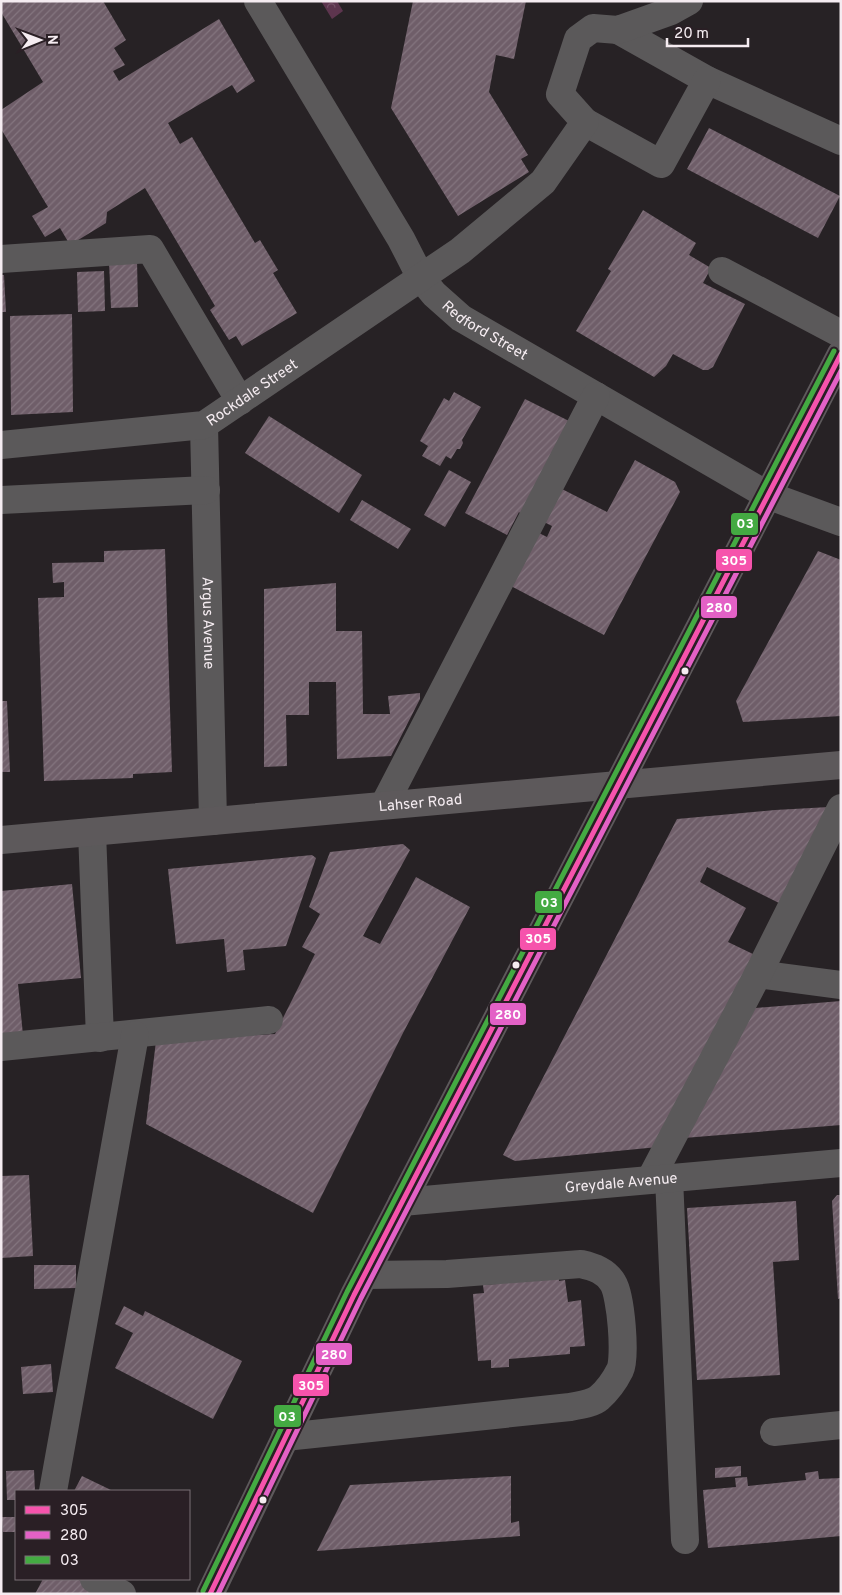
<svg xmlns="http://www.w3.org/2000/svg" width="842" height="1595" viewBox="0 0 842 1595" font-family="Overpass,sans-serif">
	<style>
		.park { fill: url(#park-crowns) }
		.building { fill: url(#building-hatch) }
		.lines { fill: none; stroke-linecap: round; stroke-linejoin: round }
		.minor { stroke: #5b595a; stroke-width: 28 }
		.major { stroke: #5d595b; stroke-width: 28 }
		.bus-1-casing { stroke: #2a1f25; stroke-width: 9 }
		.bus-2-casing { stroke: #2a1f25; stroke-width: 9 }
		.bus-3-casing { stroke: #2a1f25; stroke-width: 9 }
		.bus-1 { stroke: #f653ac; stroke-width: 5 }
		.bus-2 { stroke: #e361c6; stroke-width: 5 }
		.bus-3 { stroke: #44aa42; stroke-width: 5 }
		.bus-dot { fill: #f5ecf1; stroke: #2a1f25; stroke-width: 2 }
		.labels { text-anchor: middle; stroke-width: 5; stroke-linejoin: round; paint-order: stroke }
		.street-label { font-size: 15px; fill: #f5ecf1; stroke: #2a1f25 }
		.line-badge { stroke: #2a1f25; stroke-width: 2 }
		.badge-label { font-size: 14px; text-anchor: middle; font-weight: bold; fill: #fff }
	</style>
	<defs>
		<pattern id="park-crowns" width="20" height="18" patternUnits="userSpaceOnUse" patternTransform="scale(1.25)"><rect width="20" height="18" fill="#5d354e"/><path d="M2 6a3 3 0 1 1 6 0M12 15a3 3 0 1 1 6 0" fill="none" stroke="#755268"/></pattern>
		<pattern id="building-hatch" width="6" height="6" patternUnits="userSpaceOnUse" patternTransform="scale(1.25)"><rect width="6" height="6" fill="#6f5e69"/><path d="M-1 1l2-2M0 6l6-6M5 7l2-2" fill="none" stroke="#84757f"/></pattern>
	</defs>
	<rect width="100%" height="100%" fill="#272225"/>
	<polygon class="park" points="321,1 337,1 343,11 332,19"/>
	<g class="building">
		<polygon points="1,1 103,1 126,40 114,48 125,65 113,71 119,81 219,19 255,81 237,93 232,85 168,123 180,144 192,137 255,243 260,240 278,270 273,273 297,313 242,346 236,336 229,340 210,310 215,306 145,188 107,212 106,223 70,245 60,228 45,237 32,216 48,207 1,129 1,110 43,82 1,12"/>
		<polygon points="413,1 526,1 514,59 496,55 489,92 528,155 521,159 529,172 458,216 391,108"/>
		<polygon points="709,128 840,196 818,238 687,169"/>
		<polygon points="643,210 696,243 689,255 711,268 703,283 745,304 713,367 708,370 703,370 673,354 666,366 654,377 576,331 611,271 608,269"/>
		<polygon points="137,260 138,307 111,308 109,261"/>
		<polygon points="104,271 105,311 78,312 77,272"/>
		<polygon points="1,275 4,275 6,312 1,312"/>
		<polygon points="72,314 73,412 11,415 10,316"/>
		<polygon points="454,392 481,407 462,440 463,443 460,449 457,449 451,459 446,456 440,466 422,456 428,446 420,441 444,398 449,401"/>
		<polygon points="525,399 569,421 521,514 519,512 507,535 465,513"/>
		<polygon points="269,416 362,475 339,513 245,453"/>
		<polygon points="635,460 675,482 680,492 604,635 509,585 537,532 547,537 552,526 542,521 560,488 607,512"/>
		<polygon points="449,470 471,482 445,527 424,515"/>
		<polygon points="362,500 411,529 398,549 350,520"/>
		<polygon points="165,549 172,772 133,774 133,778 44,781 38,598 64,597 64,582 53,583 52,563 104,562 104,551"/>
		<polygon points="818,551 841,560 841,716 743,722 736,701"/>
		<polygon points="336,583 336,631 362,631 363,714 390,714 388,696 420,693 420,699 391,756 337,759 336,682 309,682 309,715 286,715 287,766 264,767 264,589"/>
		<polygon points="1,701 7,701 10,772 1,772"/>
		<polygon points="829,807 781,904 707,867 700,882 746,908 728,942 755,955 658,1147 515,1161 503,1155 677,819 775,810"/>
		<polygon points="403,844 410,850 363,936 380,944 416,877 470,907 403,1033 313,1213 146,1124 156,1041 275,1034 315,954 302,947 320,914 309,907 330,852"/>
		<polygon points="312,855 316,858 286,946 243,950 245,970 227,972 224,939 176,944 168,869"/>
		<polygon points="72,884 81,978 18,984 23,1035 1,1037 1,891"/>
		<polygon points="841,1001 841,1125 684,1138 744,1009"/>
		<polygon points="29,1175 33,1256 1,1258 1,1176"/>
		<polygon points="837,1195 841,1195 841,1298 838,1299 832,1201"/>
		<polygon points="796,1201 799,1260 773,1262 780,1375 697,1380 687,1208"/>
		<polygon points="34,1265 76,1265 76,1288 34,1289"/>
		<polygon points="559,1275 559,1281 565,1280 568,1302 581,1300 585,1346 570,1347 570,1354 509,1359 509,1367 491,1368 491,1360 478,1361 473,1294 484,1293 483,1285 497,1284 496,1280"/>
		<polygon points="124,1306 143,1316 145,1311 242,1361 213,1419 115,1368 133,1333 115,1324"/>
		<polygon points="51,1364 53,1392 23,1394 21,1367"/>
		<polygon points="741,1466 741,1476 715,1478 715,1468"/>
		<polygon points="34,1470 35,1491 16,1491 16,1500 7,1500 6,1471"/>
		<polygon points="818,1471 819,1479 841,1478 841,1536 708,1548 703,1490 736,1487 735,1478 747,1477 748,1486 806,1480 805,1473"/>
		<polygon points="82,1476 113,1491 74,1491"/>
		<polygon points="511,1476 511,1523 519,1521 520,1536 317,1551 350,1485"/>
		<polygon points="2,1517 16,1517 16,1532 3,1532"/>
		<polygon points="43,1579 77,1579 107,1594 35,1594"/>
	</g>
	<g class="lines">
		<g class="minor">
			<path id="s1" d="M258 1 401 239 421 278 434 294 461 318 767 495 841 522"/>
			<polyline points="618,30 707,80 841,141"/>
			<polyline points="585,122 661,164 707,80"/>
			<polyline points="1,259 150,249 240,401"/>
			<polyline points="722,271 841,334"/>
			<path id="s2" d="M204 425 213 821"/>
			<path id="s3" d="M1 445 204 425 460 251 543 182 585 122 560 94 578 39 593 28 618 30 671 11 689 1"/>
			<polyline points="1,500 206,490"/>
			<polyline points="384,805 596,396"/>
			<polyline points="92,832 100,1038"/>
			<polyline points="758,974 841,985"/>
			<polyline points="1,1047 269,1020"/>
			<polyline points="669,1178 685,1540"/>
			<polyline points="650,1180 758,974 841,808"/>
			<path id="s4" d="M402 1202 841 1163"/>
			<polyline points="774,1432 841,1425"/>
			<path d="M285 1437 570 1407C579 1405 592 1404 599 1398 607 1391 615 1380 620 1370 626 1357 621 1296 613 1283 606 1271 594 1267 581 1264L447 1274 365 1275"/>
			<polyline points="53,1491 135,1035"/>
			<polyline points="94,1579 122,1594"/>
		</g>
		<g class="major">
			<path id="s5" d="M1 840 841 765"/>
			<polyline points="210,1594 354,1295 841,354"/>
		</g>
		<g class="bus-1-casing">
			<polyline id="bus-1" points="210,1594 354,1295 841,354"/>
		</g>
		<g class="bus-2-casing">
			<polyline id="bus-2" points="218,1594 361,1298 841,371"/>
		</g>
		<g class="bus-3-casing">
			<polyline id="bus-3" points="203,1591 347,1292 834,351"/>
		</g>
		<use href="#bus-1" class="bus-1"/>
		<use href="#bus-2" class="bus-2"/>
		<use href="#bus-3" class="bus-3"/>
	</g>
	<g class="bus-dot">
		<circle cx="685" cy="671" r="4.5"/>
		<circle cx="516" cy="965" r="4.5"/>
		<circle cx="263" cy="1500" r="4.5"/>
	</g>
	<g class="labels">
		<g class="street-label">
			<text dy="5" stroke="none"><textPath href="#s1" startOffset="405">Redford Street</textPath></text>
			<text dy="5" stroke="none"><textPath href="#s3" startOffset="262">Rockdale Street</textPath></text>
			<text dy="5" stroke="none"><textPath href="#s2" startOffset="198">Argus Avenue</textPath></text>
			<text dy="5" stroke="none"><textPath href="#s5" startOffset="421">Lahser Road</textPath></text>
			<text dy="5" stroke="none"><textPath href="#s4" startOffset="220">Greydale Avenue</textPath></text>
		</g>
	</g>
	<g class="line-badge">
		<rect x="730" y="512" width="29" height="24" rx="5" fill="#44aa42"/>
		<rect x="715" y="548" width="38" height="24" rx="5" fill="#f653ac"/>
		<rect x="700" y="595" width="38" height="24" rx="5" fill="#e361c6"/>
		<rect x="534" y="890" width="29" height="24" rx="5" fill="#44aa42"/>
		<rect x="519" y="927" width="38" height="24" rx="5" fill="#f653ac"/>
		<rect x="489" y="1002" width="38" height="24" rx="5" fill="#e361c6"/>
		<rect x="315" y="1342" width="38" height="24" rx="5" fill="#e361c6"/>
		<rect x="292" y="1373" width="38" height="24" rx="5" fill="#f653ac"/>
		<rect x="273" y="1404" width="29" height="24" rx="5" fill="#44aa42"/>
	</g>
	<g class="badge-label">
		<text x="745" y="528">03</text>
		<text x="734" y="565">305</text>
		<text x="719" y="612">280</text>
		<text x="549" y="907">03</text>
		<text x="538" y="943">305</text>
		<text x="508" y="1019">280</text>
		<text x="334" y="1359">280</text>
		<text x="311" y="1390">305</text>
		<text x="287" y="1421">03</text>
	</g>
	<rect width="842" height="1595" fill="none" stroke="#f5ecf1" stroke-width="5"/>
	<rect x="15" y="1490" width="175" height="90" fill="#2a1f25" stroke="#7b7177"/>
	<rect x="25" y="1506" width="25" height="8" fill="#f653ac" stroke="#7b7177"/>
	<text x="60" y="1515" font-size="15" fill="#f5ecf1">305</text>
	<rect x="25" y="1531" width="25" height="8" fill="#e361c6" stroke="#7b7177"/>
	<text x="60" y="1540" font-size="15" fill="#f5ecf1">280</text>
	<rect x="25" y="1556" width="25" height="8" fill="#44aa42" stroke="#7b7177"/>
	<text x="60" y="1565" font-size="15" fill="#f5ecf1">03</text>
	<g transform="translate(40 40) rotate(89)" stroke="#2a1f25" stroke-width="4" paint-order="stroke">
	<path d="M0-4L9 19L0 12L-9 19Z" fill="#f5ecf1"/>
	<text y="-8" font-size="14" font-weight="bold" text-anchor="middle" fill="#f5ecf1">N</text>
	</g>
	<path d="M667 38v8h81v-8" fill="none" stroke="#f5ecf1" stroke-width="2.5"/>
	<text x="674" y="38" font-size="15" fill="#f5ecf1" stroke="#2a1f25" stroke-width="4" paint-order="stroke">20 m</text>
</svg>
